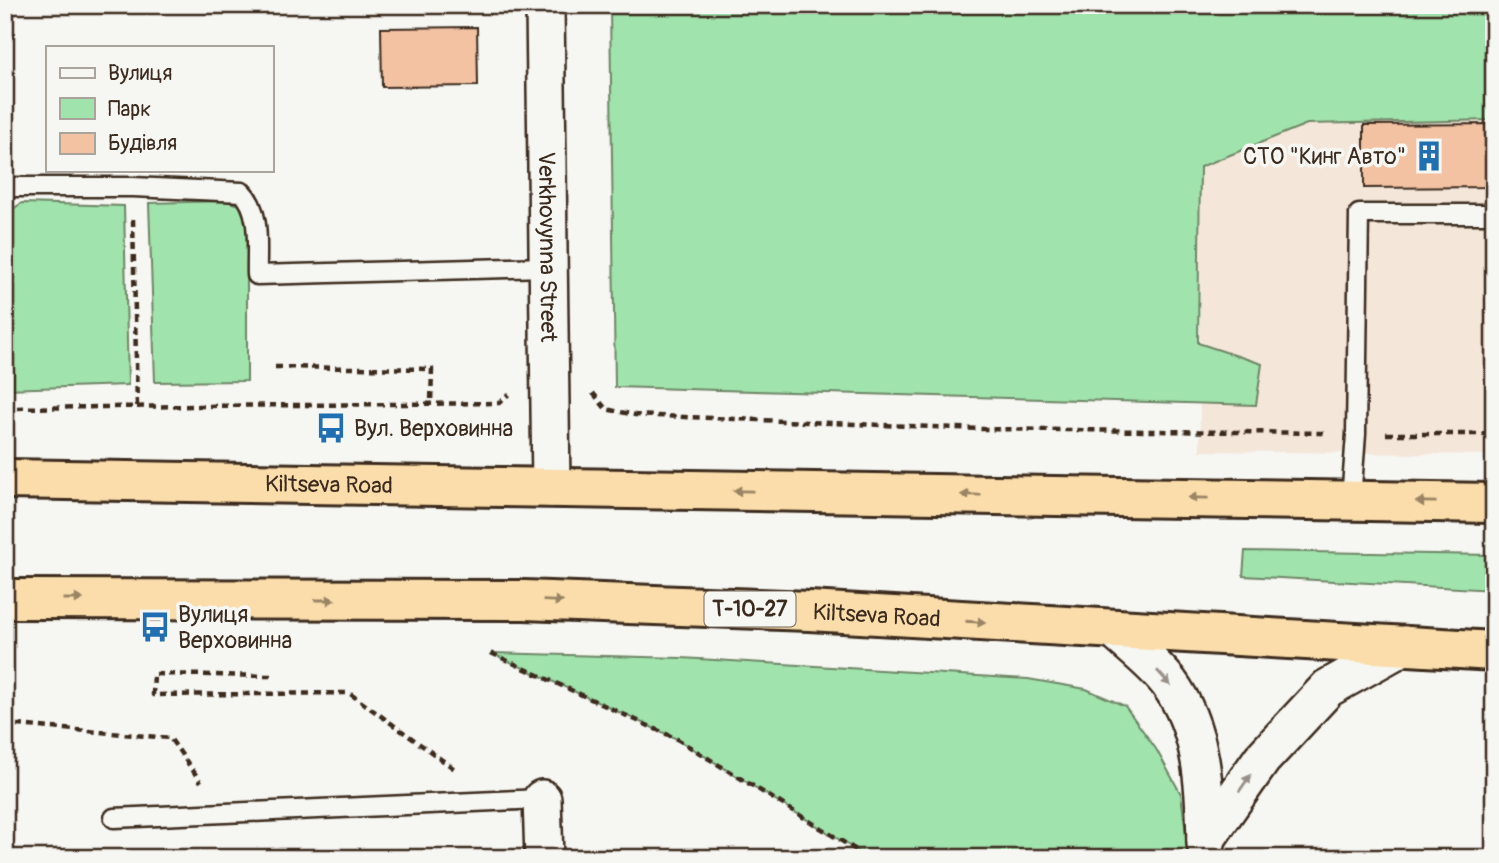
<svg xmlns="http://www.w3.org/2000/svg" width="1499" height="863" viewBox="0 0 1499 863" font-family="Pangolin,sans-serif">
	<style>
		.built { fill: #f5e6da }
		.green { fill: #a1e3ad; stroke: #6e8666; stroke-width: 2 }
		.building { fill: #f3c2a3; stroke: #3b2a1e; stroke-width: 2 }
		.lines { fill: none; stroke-linecap: round; stroke-linejoin: round }
		.service-casing { stroke: #3b2a1e; stroke-width: 23 }
		.minor-casing { stroke: #3b2a1e; stroke-width: 42 }
		.trunk-casing { stroke: #3b2a1e; stroke-width: 44 }
		.path { stroke: #3b2a1e; stroke-width: 4.5; stroke-dasharray: 7 5; stroke-linecap: butt }
		.service { stroke: #f6f6f2; stroke-width: 18 }
		.minor { stroke: #f6f6f2; stroke-width: 37 }
		.trunk { stroke: #faddab; stroke-width: 38 }
		.oneway { fill: #9a8464 }
		.oneway2 { fill: #989088 }
		.labels { text-anchor: middle; stroke-width: 7; stroke-linejoin: round; paint-order: stroke }
		.shield { fill: #f6f6f2; stroke: #73675e; stroke-width: 2 }
		.shield-label { font-size: 21px; font-weight: bold; fill: #3b2a1e }
		.poi-label { font-size: 23px; fill: #3b2a1e; stroke: #f6f6f2; text-anchor: start }
		.street-label { font-size: 23px; fill: #3b2a1e; stroke: #f6f6f2 }
	</style>
	<rect width="100%" height="100%" fill="#f6f6f2"/>
	<filter id="ink" filterUnits="userSpaceOnUse"><feTurbulence type="fractalNoise" baseFrequency=".0143" numOctaves="2"/><feDisplacementMap in="SourceGraphic" scale="14" xChannelSelector="R" yChannelSelector="G"/><feConvolveMatrix kernelMatrix="1 2 1 2 8 2 1 2 1" color-interpolation-filters="sRGB"/></filter>
	<g filter="url(#ink)">
		<polygon class="built" points="1494,5 1494,455 1200,451 1200,167 1305,125"/>
		<g class="green">
			<polygon points="610,5 1494,5 1494,120 1307,124 1200,167 1198,343 1262,364 1256,405 615,387"/>
			<polygon points="226,201 240,205 247,223 247,381 155,382 149,203"/>
			<polygon points="22,203 124,206 128,385 5,389 5,214"/>
			<polygon points="1245,551 1494,555 1494,590 1243,576"/>
			<polygon points="491,653 682,658 1028,679 1086,689 1125,706 1156,749 1181,794 1189,858 869,858 677,739"/>
		</g>
		<g class="building">
			<polygon points="477,27 478,86 382,87 381,28"/>
			<polygon points="1494,124 1494,187 1364,188 1364,125"/>
		</g>
		<g class="lines">
			<g class="service-casing">
				<g id="service">
					<path d="M5 190 14 187H133L242 192C262 212 256 248 257 275L548 267"/>
					<polyline points="1351,500 1356,434 1359,214 1494,214"/>
					<polyline points="114,818 542,799"/>
				</g>
			</g>
			<g class="minor-casing">
				<g id="minor">
					<path id="s1" d="M545 5 551 488"/>
					<path d="M1115 631C1132 647 1155 664 1169 683 1203 729 1205 789 1206 844"/>
					<polyline points="542,799 544,858"/>
					<polyline points="1206,839 1262,759 1328,688 1405,645"/>
				</g>
			</g>
			<g class="trunk-casing">
				<g id="trunk">
					<path id="s2" d="M5 479 1494 503"/>
					<path id="s3" d="M5 599 524 600 809 611 1494 651"/>
				</g>
			</g>
			<g class="path">
				<polyline points="133,219 137,407"/>
				<polyline points="275,367 432,369 431,403"/>
				<polyline points="593,393 606,409 635,415 981,429 1325,433"/>
				<polyline points="5,408 499,403 509,394"/>
				<polyline points="1386,434 1494,434"/>
				<polyline points="491,653 677,739 869,858"/>
				<polyline points="271,676 154,674 153,695 349,693 456,770"/>
				<polyline points="5,724 170,738 201,782"/>
			</g>
			<use href="#service" class="service"/>
			<use href="#minor" class="minor"/>
			<use href="#trunk" class="trunk"/>
		</g>
		<defs><path id="oneway-solid" d="M-6-.8H1V-3.2L6.5 0L1 3.2V.8H-6Z" transform="scale(1.75)"/></defs>
		<g class="oneway">
			<use href="#oneway-solid" transform="translate(743 491) rotate(-179)"/>
			<use href="#oneway-solid" transform="translate(971 495) rotate(-179)"/>
			<use href="#oneway-solid" transform="translate(1198 498) rotate(-179)"/>
			<use href="#oneway-solid" transform="translate(1426 502) rotate(-179)"/>
			<use href="#oneway-solid" transform="translate(73 599)"/>
			<use href="#oneway-solid" transform="translate(325 600)"/>
			<use href="#oneway-solid" transform="translate(553 601) rotate(2)"/>
			<use href="#oneway-solid" transform="translate(976 622) rotate(4)"/>
		</g>
		<g class="oneway2">
			<use href="#oneway-solid" transform="translate(1164 678) rotate(48)"/>
			<use href="#oneway-solid" transform="translate(1245 783) rotate(-55)"/>
		</g>
	</g>
	<defs>
		<g id="building-bare" transform="scale(2.415)"><path d="M-4-6H4V6H1V3H-1V6H-4ZM-2.5-4.3h1.7v1.8h-1.7ZM.8-4.3h1.7v1.8H.8ZM-2.5-1h1.7V.8h-1.7ZM.8-1h1.7V.8H.8Z" fill="#1f6fb2" stroke="#f6f6f2" stroke-width="2.5" paint-order="stroke"/></g>
		<g id="bus-bare" transform="scale(2.415)"><path d="M-5-6H5V4H4V6H2V4H-2V6H-4V4H-5ZM-3.5-4V0h7V-4ZM-3.5 1.2v1.5H-2V1.2ZM2 1.2v1.5H3.5V1.2Z" fill="#1f6fb2" stroke="#f6f6f2" stroke-width="2.5" paint-order="stroke"/></g>
	</defs>
	<g fill-rule="evenodd">
		<use href="#building-bare" x="1429" y="156"/>
		<use href="#bus-bare" x="331" y="428"/>
		<use href="#bus-bare" x="155" y="627"/>
	</g>
	<g class="labels">
		<rect class="shield" x="704.5" y="591.5" width="91" height="35" rx="5"/>
		<g class="shield-label">
			<text x="750" y="616">Т-10-27</text>
		</g>
		<g class="poi-label">
			<text x="1406" y="164" text-anchor="end">СТО "Кинг Авто"</text>
			<text x="354" y="436">Вул. Верховинна</text>
			<text x="178" y="622">Вулиця<tspan x="178" dy="26">Верховинна</tspan></text>
		</g>
		<g class="street-label">
			<text dy="8" stroke="none"><textPath href="#s1" startOffset="242">Verkhovynna Street</textPath></text>
			<text dy="8" stroke="none"><textPath href="#s2" startOffset="324">Kiltseva Road</textPath></text>
			<text dy="8" stroke="none"><textPath href="#s3" startOffset="872">Kiltseva Road</textPath></text>
		</g>
	</g>
	<rect width="1499" height="863" fill="none" stroke="#f6f6f2" stroke-width="28"/>
	<rect x="14" y="14" width="1471" height="835" fill="none" stroke="#3b2a1e" stroke-width="2.5" filter="url(#ink)"/>
	<rect x="46" y="46" width="228" height="126" fill="#f6f6f2" stroke="#aba49d" stroke-width="2"/>
	<rect x="60" y="68" width="35" height="10" fill="#f6f6f2" stroke="#aba49d" stroke-width="2"/>
	<text x="108" y="80" font-size="21" fill="#3b2a1e">Вулиця</text>
	<rect x="60" y="98" width="35" height="21" fill="#a1e3ad" stroke="#aba49d" stroke-width="2"/>
	<text x="108" y="116" font-size="21" fill="#3b2a1e">Парк</text>
	<rect x="60" y="133" width="35" height="21" fill="#f3c2a3" stroke="#aba49d" stroke-width="2"/>
	<text x="108" y="150" font-size="21" fill="#3b2a1e">Будівля</text>
</svg>
